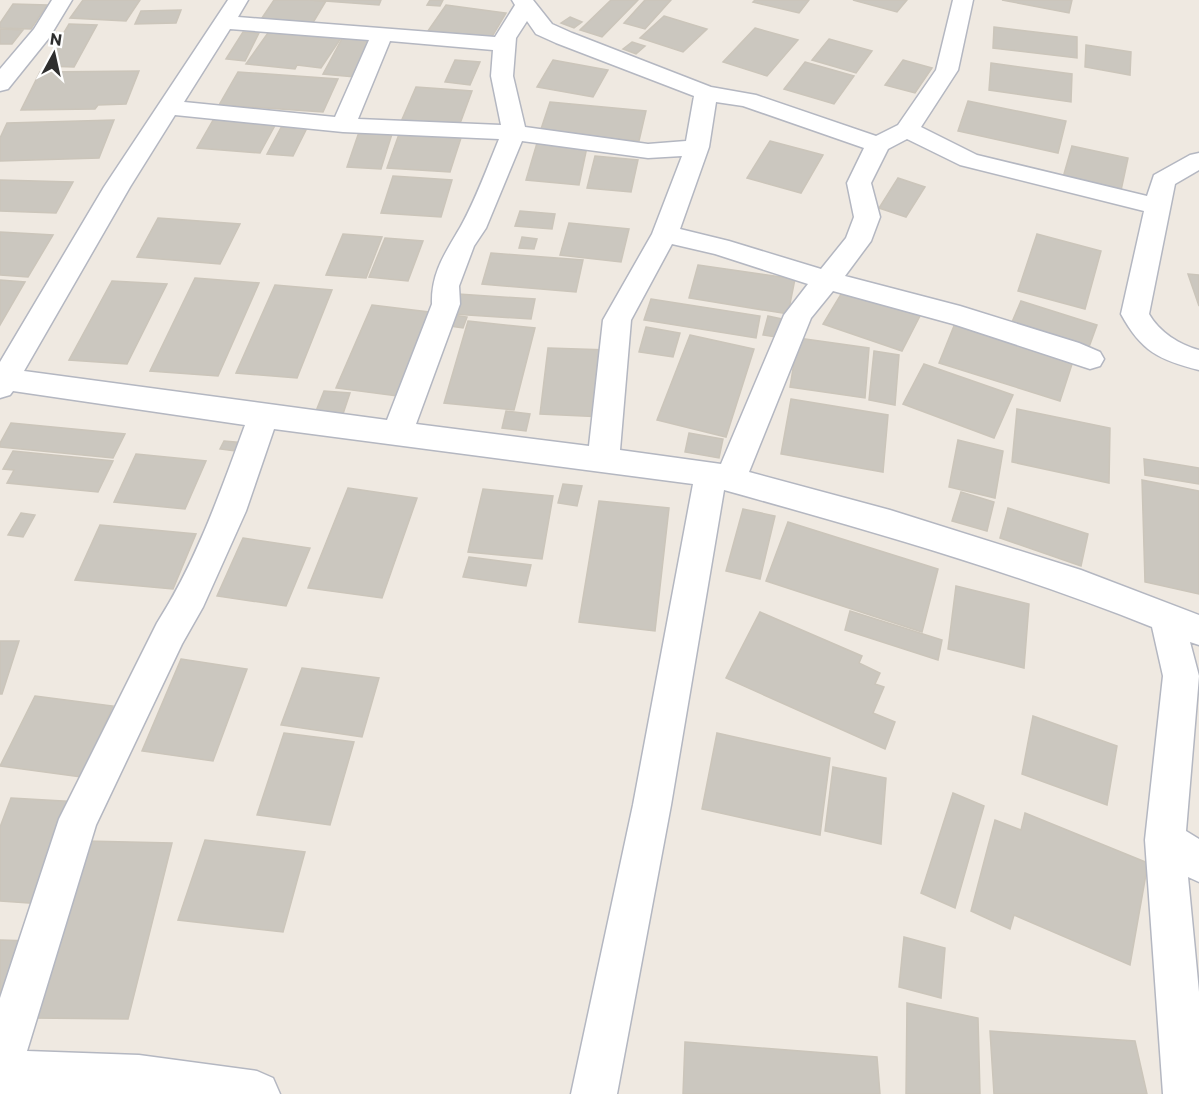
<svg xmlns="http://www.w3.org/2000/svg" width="1199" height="1094" viewBox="0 0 1199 1094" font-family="Commissioner,sans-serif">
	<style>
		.building { fill: #cbc7bf; stroke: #cbc5ba; stroke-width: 1.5 }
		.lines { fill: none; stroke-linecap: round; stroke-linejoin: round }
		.minor-casing { stroke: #b4b7c1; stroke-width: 3 }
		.minor { fill: #fff; fill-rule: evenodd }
	</style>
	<rect width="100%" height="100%" fill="#efe9e1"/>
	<g class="building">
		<polygon points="83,0 140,0 126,21 70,18"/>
		<polygon points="274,0 308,0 326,1 311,26 260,21"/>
		<polygon points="311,0 381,0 379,5"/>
		<polygon points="430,0 443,0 440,6 427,5"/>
		<polygon points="611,0 638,0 602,37 580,30"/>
		<polygon points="645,0 671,0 645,29 624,23"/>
		<polygon points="755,0 809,0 799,13 753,2"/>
		<polygon points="853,0 907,0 897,12"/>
		<polygon points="1002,0 1072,0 1069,13"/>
		<polygon points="13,4 47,5 31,29 0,28 0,23"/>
		<polygon points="446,5 506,13 490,40 428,31"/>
		<polygon points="181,10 176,23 135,24 141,11"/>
		<polygon points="664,16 707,29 683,52 640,38"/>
		<polygon points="570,17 582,22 574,28 561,23"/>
		<polygon points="69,24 97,25 74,67 44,66"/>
		<polygon points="994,27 1077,37 1077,58 993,48"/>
		<polygon points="755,28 798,40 767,76 723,62"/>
		<polygon points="0,29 23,30 12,44 0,44"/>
		<polygon points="270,30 341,38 321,68 297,65 295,69 246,64"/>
		<polygon points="243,32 259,33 245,61 226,59"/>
		<polygon points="345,33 377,36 355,77 323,74"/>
		<polygon points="829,39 872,51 856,73 812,60"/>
		<polygon points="632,42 645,46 636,54 623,49"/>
		<polygon points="1086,45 1131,52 1130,75 1085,67"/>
		<polygon points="455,60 480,62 470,85 445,82"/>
		<polygon points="553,60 608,70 593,97 537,87"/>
		<polygon points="903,60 932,68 915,93 885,85"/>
		<polygon points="805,62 854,76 834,104 784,89"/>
		<polygon points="991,63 1072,74 1071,102 989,90"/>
		<polygon points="139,71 126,104 98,105 95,109 21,110 40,72"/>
		<polygon points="238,72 338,79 323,112 219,105"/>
		<polygon points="416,87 472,91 458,129 400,124"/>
		<polygon points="968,101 1066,121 1058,153 958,131"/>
		<polygon points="550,102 646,111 639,141 540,132"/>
		<polygon points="216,115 278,120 260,153 197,148"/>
		<polygon points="114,120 99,158 0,161 0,138 7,123"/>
		<polygon points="284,122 309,124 293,156 267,154"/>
		<polygon points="359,132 392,134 381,169 347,167"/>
		<polygon points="399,134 461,138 450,172 387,168"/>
		<polygon points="770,141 823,155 801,193 747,178"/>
		<polygon points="537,143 587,147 579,185 526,180"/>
		<polygon points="1072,146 1128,158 1120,195 1062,181"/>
		<polygon points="595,156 638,160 631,192 587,188"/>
		<polygon points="393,176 452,180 441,217 381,213"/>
		<polygon points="898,178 925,187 906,217 879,208"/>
		<polygon points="0,180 73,182 56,213 0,211"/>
		<polygon points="520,211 555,214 552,229 515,226"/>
		<polygon points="158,218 240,224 220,264 137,257"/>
		<polygon points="569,223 629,229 621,262 560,255"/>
		<polygon points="0,232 53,235 28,277 0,275"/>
		<polygon points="343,234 382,237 366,278 326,275"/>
		<polygon points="1037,234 1101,251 1085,309 1018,291"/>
		<polygon points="522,237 537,239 534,249 519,248"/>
		<polygon points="385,238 423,241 408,281 369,277"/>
		<polygon points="491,253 583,260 576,292 482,284"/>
		<polygon points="698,265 795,279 788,314 689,298"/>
		<polygon points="1188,274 1199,275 1199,306"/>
		<polygon points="195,278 259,283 218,376 150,371"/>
		<polygon points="0,280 25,282 0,325"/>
		<polygon points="112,281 167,284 127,364 69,360"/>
		<polygon points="275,285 332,290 297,378 236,373"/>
		<polygon points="846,286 922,312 902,351 823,324"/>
		<polygon points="458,294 535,299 531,319 453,314"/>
		<polygon points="651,299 760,316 756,338 644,320"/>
		<polygon points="1021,301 1097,325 1089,347 1012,322"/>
		<polygon points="372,305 437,313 405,397 336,388"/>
		<polygon points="453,315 467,317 463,328 449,326"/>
		<polygon points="768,316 792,321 788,339 763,335"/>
		<polygon points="468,321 535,328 514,410 444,403"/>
		<polygon points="956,321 1074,358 1060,401 939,363"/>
		<polygon points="646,327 680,333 673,357 639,352"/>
		<polygon points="690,335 754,349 726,437 657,420"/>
		<polygon points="798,338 869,348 865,398 790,387"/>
		<polygon points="548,348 609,350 604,417 540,414"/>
		<polygon points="874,351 899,355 895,405 869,400"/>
		<polygon points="924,364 1013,395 994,438 903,404"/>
		<polygon points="324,391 350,393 343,414 316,411"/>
		<polygon points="791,399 888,415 883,472 781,454"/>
		<polygon points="1017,409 1110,428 1109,483 1012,462"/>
		<polygon points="506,411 530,414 526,431 502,428"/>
		<polygon points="11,423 125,434 113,458 0,447 0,443"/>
		<polygon points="689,433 723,439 719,458 685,452"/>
		<polygon points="958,440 1003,451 995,498 949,487"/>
		<polygon points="224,441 246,443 243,452 220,449"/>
		<polygon points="13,451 113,461 98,492 7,483 14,470 3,469"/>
		<polygon points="136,454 206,461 185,509 114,502"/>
		<polygon points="1144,459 1199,468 1199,484 1145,475"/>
		<polygon points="1142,480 1199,491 1199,594 1145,582"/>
		<polygon points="563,484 582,486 577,506 558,503"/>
		<polygon points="348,488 417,498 382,598 308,588"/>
		<polygon points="483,489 553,496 542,559 468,552"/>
		<polygon points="961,492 994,502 987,531 952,521"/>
		<polygon points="599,501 669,508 655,631 579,622"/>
		<polygon points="1008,508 1088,534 1081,566 1000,538"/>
		<polygon points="743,509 775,516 760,579 726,571"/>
		<polygon points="21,513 35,515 23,537 8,535"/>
		<polygon points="788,522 938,569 922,632 766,581"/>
		<polygon points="100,525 196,534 173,589 75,580"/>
		<polygon points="243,538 310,548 286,606 217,596"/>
		<polygon points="469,557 531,565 526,586 463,577"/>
		<polygon points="956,586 1029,604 1024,668 948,649"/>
		<polygon points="850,611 942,640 938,660 845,630"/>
		<polygon points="760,612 862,656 859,663 880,673 875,684 884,687 873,713 895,722 885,749 726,678"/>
		<polygon points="0,641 19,641 2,694 0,694"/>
		<polygon points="181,659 247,669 213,761 142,751"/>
		<polygon points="302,668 379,678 362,737 281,725"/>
		<polygon points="35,696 113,706 81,777 0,766"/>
		<polygon points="1033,716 1117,746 1107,805 1022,774"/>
		<polygon points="284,733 354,742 330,825 257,815"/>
		<polygon points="717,733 830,758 820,835 702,809"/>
		<polygon points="833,767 886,778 881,844 825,831"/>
		<polygon points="953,793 984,806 955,908 921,893"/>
		<polygon points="11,798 80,802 43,904 0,901 0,827"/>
		<polygon points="1025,813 1148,863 1130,965 1014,915 1010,929 971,911 995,820 1021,830"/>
		<polygon points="205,840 305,852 283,932 178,920"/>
		<polygon points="86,841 172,843 128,1019 32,1018"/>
		<polygon points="904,937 945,948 941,998 899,987"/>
		<polygon points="0,940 31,941 0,1022"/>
		<polygon points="907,1003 978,1018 980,1094 906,1094"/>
		<polygon points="990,1031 1135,1041 1147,1094 994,1094"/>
		<polygon points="685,1042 877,1057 880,1094 683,1094"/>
	</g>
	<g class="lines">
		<g class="minor-casing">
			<g id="minor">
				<polygon points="52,0 72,0 49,38 8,89 0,91 0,69 34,29"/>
				<path d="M228 0H248L238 17 495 37 515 5 512 0H533L552 24 572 33 711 87 756 95 876 136 898 125 936 70 953 0H973L958 70 921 127 977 155 1147 196 1154 175 1190 155 1199 153V170L1175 184 1149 314C1159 332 1180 345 1199 350V370C1159 360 1141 351 1121 314L1144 211 960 165 907 139 888 149 871 183 880 217 871 241 845 276 960 306 1079 343 1100 352 1104 359 1100 366 1090 369 953 324 833 291 811 318 749 472 890 510 1081 570 1199 615V645L1190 642 1199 676 1186 831 1199 839V882L1188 877 1199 992V1094H1163L1145 840 1163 676 1152 627C1012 571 868 530 724 490L671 805 617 1094H571L633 805 693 484 274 429 246 511 203 607 182 644 96 825 27 1051 139 1055 257 1071 273 1078 280 1094H0V998L59 819 157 623C196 562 220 493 245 425L13 391 10 395 0 398V362L104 187ZM527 21 536 34 556 43 694 96 686 141 648 144 525 127 513 76 516 38ZM230 29 369 40 335 117 184 102ZM390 41 493 50 491 76 501 125 358 119ZM716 102 743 106 864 148 847 183 854 217 846 238 821 269 729 241 680 229 709 147ZM175 115 343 132 499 139C487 168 476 199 461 226 446 252 431 272 432 304L387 420 24 371 130 187ZM522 141 648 158 682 156 652 234 603 320 589 446 416 424 460 304 459 286 474 246 486 228ZM672 244 715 254 808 284 784 315 721 464 620 450 631 320Z"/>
			</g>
		</g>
		<use href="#minor" class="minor"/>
	</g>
	<g transform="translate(54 54) rotate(8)" stroke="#ffffff" stroke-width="4.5" paint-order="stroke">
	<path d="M0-4.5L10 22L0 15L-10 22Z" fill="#2e2e2e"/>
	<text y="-9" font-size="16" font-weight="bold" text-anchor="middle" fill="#2e2e2e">N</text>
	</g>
</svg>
